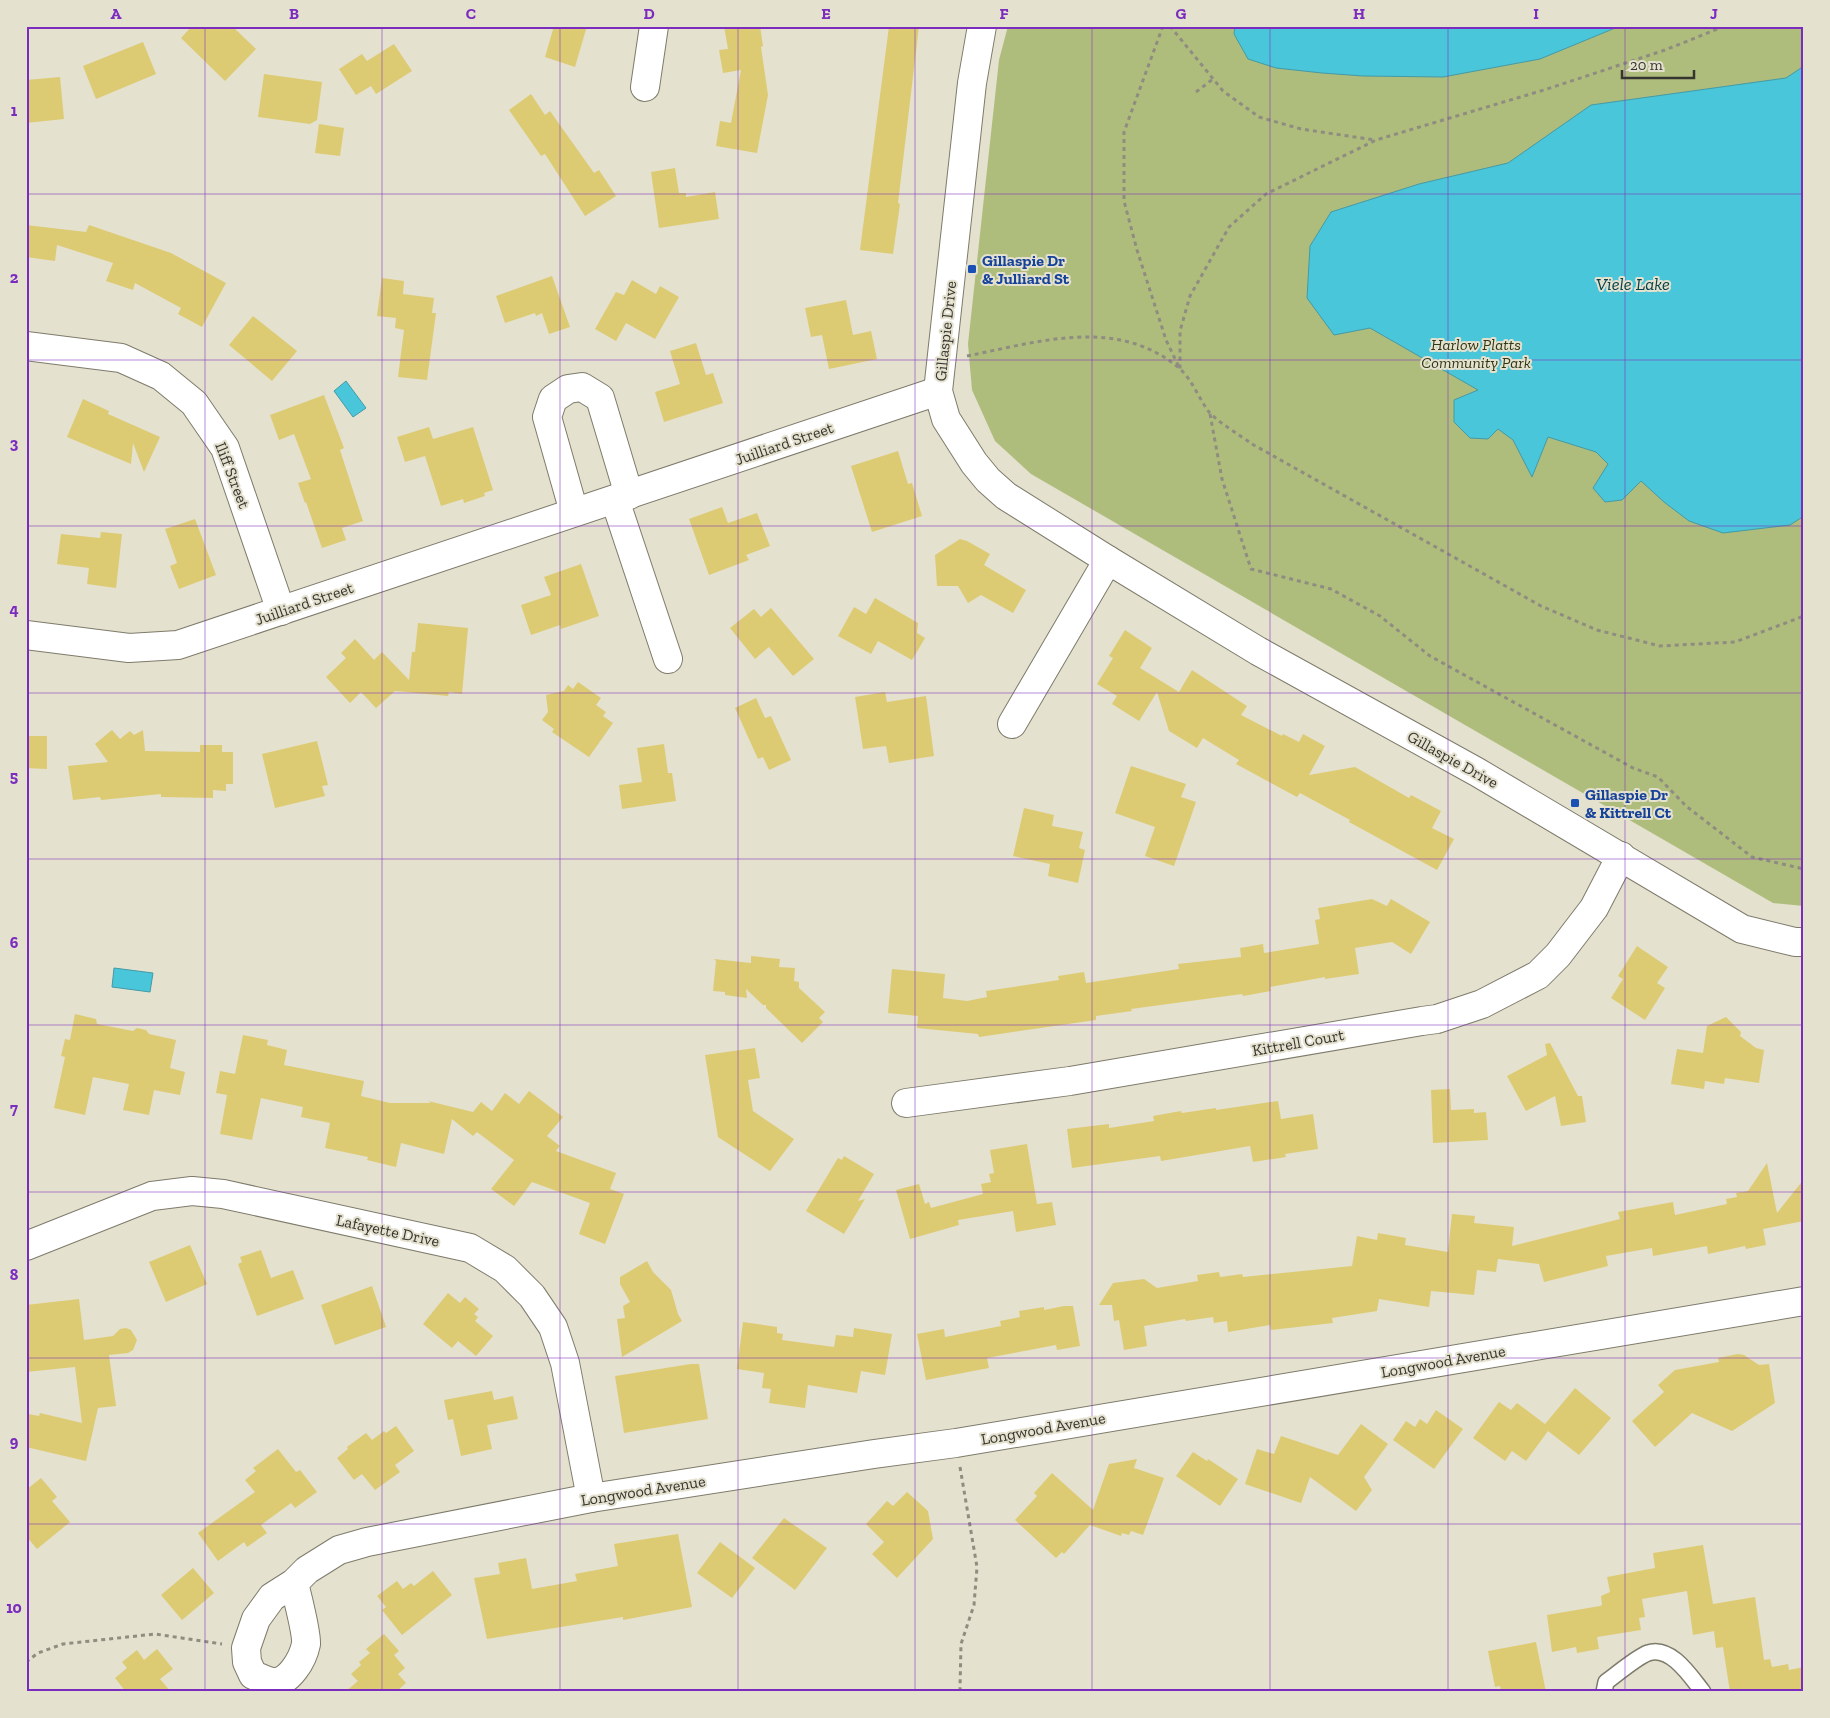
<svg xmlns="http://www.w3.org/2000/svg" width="1830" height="1718" viewBox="0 0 1830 1718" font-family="'Zilla Slab',serif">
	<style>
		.green { fill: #afbd7c }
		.water { fill: #49c6d9; stroke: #449aa6 }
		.building { fill: #ddcb73 }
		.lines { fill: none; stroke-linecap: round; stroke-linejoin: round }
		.service-casing { stroke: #7e7b6b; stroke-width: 18 }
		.minor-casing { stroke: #7e7b6b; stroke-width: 30 }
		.path { stroke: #8f8c80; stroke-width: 3; stroke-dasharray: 4 4; stroke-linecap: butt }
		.service { stroke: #fff; stroke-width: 15 }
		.minor { stroke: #fff; stroke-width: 28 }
		.grid { fill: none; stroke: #7b2cbf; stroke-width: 1; stroke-opacity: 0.55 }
		.transit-dot { fill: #1a4fb4; stroke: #e4e1cf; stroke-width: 2 }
		.labels { text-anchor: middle; stroke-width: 4; stroke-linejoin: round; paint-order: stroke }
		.transit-label { font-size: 16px; font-weight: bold; fill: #164399; stroke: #e4e1cf; text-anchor: start }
		.street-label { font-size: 16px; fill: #37352f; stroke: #e4e1cf }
		.park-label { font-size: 16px; font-style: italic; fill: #303713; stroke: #e4e1cf }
		.water-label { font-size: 18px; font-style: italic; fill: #064149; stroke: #e4e1cf }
		.neatline { fill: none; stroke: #7b2cbf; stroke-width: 2 }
		.grid-label { font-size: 16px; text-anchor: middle; font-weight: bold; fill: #7b2cbf }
	</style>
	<rect width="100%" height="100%" fill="#e4e1cf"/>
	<polygon class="green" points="1008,26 1804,26 1804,906 1773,903 1031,474 995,441 972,390 968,344 999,60"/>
	<g class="water">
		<polygon points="1235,26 1620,26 1540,59 1443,77 1363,76 1322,73 1276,68 1248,59 1234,34"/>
		<polygon points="1804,66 1804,516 1790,525 1723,533 1689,521 1664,502 1641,481 1622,500 1605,502 1593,488 1608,464 1596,452 1548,437 1532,477 1513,440 1498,429 1488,439 1470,438 1454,422 1454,400 1478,390 1370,328 1334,335 1307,298 1310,246 1331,212 1419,184 1508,163 1591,105 1786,78"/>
		<polygon points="346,381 366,408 353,417 334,391"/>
		<polygon points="114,968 153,973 150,992 112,987"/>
	</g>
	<g class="building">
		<polygon points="192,26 232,26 256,49 225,81 181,38"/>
		<polygon points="554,26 587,26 575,67 545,57"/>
		<polygon points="724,26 760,26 763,46 761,47 768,95 757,153 716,146 720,121 731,123 741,70 723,73 719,50 728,49"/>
		<polygon points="889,26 919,26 898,203 900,204 893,254 860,250"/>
		<polygon points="143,42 156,74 96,99 83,66"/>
		<polygon points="394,44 412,71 376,94 371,86 356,95 339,69 362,54 367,61"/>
		<polygon points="264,74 322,82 317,120 310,124 258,117"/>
		<polygon points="60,77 64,119 26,123 26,80"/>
		<polygon points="531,94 545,115 550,111 594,173 599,170 616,196 585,216 545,154 541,156 509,110"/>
		<polygon points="319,124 344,128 340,156 315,153"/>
		<polygon points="675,168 679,193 686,193 686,197 715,192 719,219 659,228 651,172"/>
		<polygon points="26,225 86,232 89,225 171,253 226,283 202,327 178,314 181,308 135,283 133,290 106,281 113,263 57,245 55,261 26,257"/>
		<polygon points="552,276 570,327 549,334 542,313 536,316 535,313 505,323 496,296"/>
		<polygon points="382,278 404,281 403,294 434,298 432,313 436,313 427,380 398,377 404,330 395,328 396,318 377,316"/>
		<polygon points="632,280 656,294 660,286 679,297 655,339 626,323 616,341 595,329 616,292 624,295"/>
		<polygon points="846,300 853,335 871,331 877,359 829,369 822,335 811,337 805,308"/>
		<polygon points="253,316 297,351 272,381 229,345"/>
		<polygon points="696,343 706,375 713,373 723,403 664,422 655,392 680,384 670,351"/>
		<polygon points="324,395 344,448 340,450 363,521 342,528 346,540 322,548 306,502 305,503 298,483 311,479 294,434 279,440 270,415"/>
		<polygon points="83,399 109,411 108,414 160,437 144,472 133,443 131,464 67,437"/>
		<polygon points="429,427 433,439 473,427 493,490 484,493 485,496 464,503 463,499 441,506 425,456 405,462 397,437"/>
		<polygon points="898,451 908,484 912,483 922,516 872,532 851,466"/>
		<polygon points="722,507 728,523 757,513 770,546 746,555 749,560 709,575 689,519"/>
		<polygon points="195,519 216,575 179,589 170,566 177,563 165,529"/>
		<polygon points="101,532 122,534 116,588 87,584 89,568 57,564 61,534 100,538"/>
		<polygon points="960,539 967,541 990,554 984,565 1026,590 1013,613 981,595 968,603 958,586 937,586 935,555"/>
		<polygon points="581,564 599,616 561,629 560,625 531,635 521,605 551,595 544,577"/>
		<polygon points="875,598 918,623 917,633 925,638 912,660 878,641 871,654 838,636 854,607 866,614"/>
		<polygon points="771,608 814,659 793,676 769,647 755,659 730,628 754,609 761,617"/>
		<polygon points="418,623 468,628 462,694 449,692 448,696 395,691 376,708 361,692 350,703 326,677 346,658 341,653 355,639 374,660 382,652 409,680 412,652 415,652"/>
		<polygon points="1125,630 1152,648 1140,668 1179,692 1192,670 1247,706 1241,715 1282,736 1283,734 1299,742 1303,734 1325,746 1309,775 1355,767 1409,798 1411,795 1441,811 1432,828 1454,839 1437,870 1349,822 1350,820 1300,793 1297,797 1236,764 1239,760 1203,738 1197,748 1169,731 1157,692 1139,721 1112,704 1117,696 1097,684 1113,658 1109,656"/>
		<polygon points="578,682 601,698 596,705 606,712 603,716 613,723 589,757 552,732 554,729 542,720 548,712 546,695 564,691 568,685 573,689"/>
		<polygon points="885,692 887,702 926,696 934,756 889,763 886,746 863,749 855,697"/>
		<polygon points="756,698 765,718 771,716 791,760 769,770 763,757 758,759 735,708"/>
		<polygon points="112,730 120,739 130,731 134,735 143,730 145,751 200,752 200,745 222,745 222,752 233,752 233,784 226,784 226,791 213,790 213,798 161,797 161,794 101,800 100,797 73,800 68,766 108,762 95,744"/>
		<polygon points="26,736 47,736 47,769 26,768"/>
		<polygon points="317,741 328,785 322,786 325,796 275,808 262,754"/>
		<polygon points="664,744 668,773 672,773 676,801 622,809 619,785 642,782 637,748"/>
		<polygon points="1131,766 1186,784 1181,797 1196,802 1174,866 1145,856 1155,827 1115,813"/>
		<polygon points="1024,808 1054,815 1052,826 1083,832 1079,848 1085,850 1078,883 1048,876 1050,864 1013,856"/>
		<polygon points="1372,899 1387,906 1391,899 1430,922 1411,954 1392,942 1355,948 1359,974 1325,979 1325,977 1270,987 1271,991 1243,996 1242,994 1131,1009 1132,1011 1096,1016 1096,1020 979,1037 978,1034 917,1028 918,1016 888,1013 892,969 945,974 943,998 967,1001 987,997 986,991 1059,980 1058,976 1084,972 1086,983 1179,969 1178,964 1241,957 1240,948 1263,944 1264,953 1319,944 1315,920 1320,919 1318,908"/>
		<polygon points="1637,946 1668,967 1657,983 1665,988 1645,1020 1611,998 1623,979 1618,976"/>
		<polygon points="751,956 780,959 779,967 795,968 794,981 799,982 799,988 825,1012 819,1018 823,1022 802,1043 766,1008 766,1005 763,1005 746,989 747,998 725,995 725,992 713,991 716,961 714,959 751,963"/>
		<polygon points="75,1014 96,1019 97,1024 133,1031 137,1028 146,1030 149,1034 176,1040 170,1068 185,1072 180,1095 154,1090 149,1115 123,1110 129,1084 93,1077 85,1115 54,1108 65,1057 61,1056 65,1039 70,1040"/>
		<polygon points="1726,1017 1741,1032 1740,1036 1756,1048 1764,1050 1759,1083 1725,1078 1724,1084 1705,1081 1704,1089 1671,1084 1677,1049 1703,1053 1707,1026"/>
		<polygon points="243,1035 268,1040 267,1045 287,1050 284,1065 364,1081 361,1096 390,1103 431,1103 428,1101 473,1112 481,1102 492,1111 505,1093 519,1104 529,1091 563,1117 547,1136 560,1146 556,1151 616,1173 610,1189 624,1194 605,1244 579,1234 590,1203 532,1182 514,1206 491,1189 514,1160 477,1132 473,1136 452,1119 444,1154 401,1143 396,1167 367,1160 368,1157 325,1148 330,1123 301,1117 303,1107 261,1098 252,1140 220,1134 227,1095 216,1093 220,1071 235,1074"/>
		<polygon points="1550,1043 1578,1096 1582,1096 1586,1122 1561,1126 1555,1096 1526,1111 1507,1076 1547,1055 1545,1044"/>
		<polygon points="755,1048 760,1078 748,1080 753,1111 794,1139 770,1171 718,1137 705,1055"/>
		<polygon points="1450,1089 1451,1110 1474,1109 1474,1113 1486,1112 1488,1140 1433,1143 1431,1090"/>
		<polygon points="1278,1101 1281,1119 1313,1114 1318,1149 1285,1154 1286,1157 1253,1162 1250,1146 1161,1161 1160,1156 1072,1168 1067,1129 1109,1124 1109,1128 1154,1121 1153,1116 1181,1111 1182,1113 1216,1108 1216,1110"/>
		<polygon points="1027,1144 1037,1204 1052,1202 1056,1225 1016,1232 1013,1211 958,1220 959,1225 910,1239 896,1190 919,1184 925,1204 929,1202 931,1208 983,1194 981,1184 991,1182 989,1174 994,1173 990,1150"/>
		<polygon points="844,1156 874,1174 858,1201 865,1199 844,1234 806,1211 838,1158 842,1160"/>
		<polygon points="1767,1163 1777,1213 1804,1179 1804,1221 1763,1229 1766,1245 1746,1249 1745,1246 1708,1254 1707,1246 1653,1256 1652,1248 1606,1256 1608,1266 1544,1282 1539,1264 1498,1259 1496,1272 1477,1270 1474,1295 1431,1291 1429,1307 1379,1299 1377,1311 1332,1318 1333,1323 1271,1330 1270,1325 1228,1332 1227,1321 1214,1323 1213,1317 1186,1321 1185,1319 1144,1326 1147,1346 1124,1350 1119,1320 1114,1321 1112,1305 1099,1305 1113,1283 1144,1279 1157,1288 1198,1281 1197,1275 1219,1272 1220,1277 1242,1274 1243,1277 1352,1266 1357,1236 1377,1240 1378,1233 1406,1238 1405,1245 1448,1252 1452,1214 1475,1216 1474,1223 1514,1227 1512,1246 1620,1219 1618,1212 1673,1202 1675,1215 1727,1204 1726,1199 1737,1197 1736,1193 1748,1191"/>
		<polygon points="190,1245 207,1284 166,1302 149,1262"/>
		<polygon points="261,1250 271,1278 293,1270 304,1299 257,1316 238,1264 242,1262 240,1257"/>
		<polygon points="647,1261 653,1272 671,1290 678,1314 682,1321 622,1357 617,1319 625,1318 623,1306 630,1302 620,1284 620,1277"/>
		<polygon points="372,1286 386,1327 335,1345 321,1305"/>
		<polygon points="448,1293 460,1303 465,1297 479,1309 474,1314 478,1317 475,1321 493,1336 476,1356 458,1341 452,1348 423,1324"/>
		<polygon points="79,1299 84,1340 113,1336 120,1329 126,1328 131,1330 137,1340 133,1350 128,1353 109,1355 116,1406 98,1408 86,1461 26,1447 26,1425 28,1414 39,1416 40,1413 82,1423 75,1367 26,1372 26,1305"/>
		<polygon points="1064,1306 1073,1306 1080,1346 1057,1350 1056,1345 987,1358 989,1368 926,1380 917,1334 944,1329 945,1337 1001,1326 1000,1321 1020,1317 1019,1311 1044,1307 1044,1310"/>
		<polygon points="743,1322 777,1327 777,1333 783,1334 782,1340 834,1347 836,1335 853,1337 854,1328 892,1334 885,1375 861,1371 857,1393 808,1385 805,1408 769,1403 771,1389 762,1388 764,1373 737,1369"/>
		<polygon points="1738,1354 1744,1355 1759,1365 1769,1364 1775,1403 1732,1431 1692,1413 1655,1447 1632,1421 1664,1392 1658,1385 1675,1370 1719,1362 1718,1358"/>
		<polygon points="691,1364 699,1364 708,1419 624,1433 615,1376"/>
		<polygon points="1575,1388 1611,1418 1579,1455 1548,1431 1526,1461 1512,1451 1505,1461 1473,1438 1499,1402 1511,1410 1517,1403 1545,1424"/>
		<polygon points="492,1391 494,1400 513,1396 518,1419 487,1425 492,1449 461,1456 453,1419 448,1420 444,1400"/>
		<polygon points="1436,1410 1463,1429 1434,1469 1393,1440 1406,1421 1415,1427 1420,1419 1427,1424"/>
		<polygon points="1361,1424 1388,1444 1364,1477 1372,1490 1356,1511 1310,1477 1301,1503 1245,1484 1257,1449 1274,1454 1281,1436 1338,1455"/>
		<polygon points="396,1426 414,1451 395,1465 400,1472 375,1490 362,1474 354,1480 337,1458 348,1449 347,1447 366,1433 372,1440 384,1431 386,1433"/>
		<polygon points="278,1449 296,1472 300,1470 317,1492 295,1508 291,1503 261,1525 267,1533 247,1547 244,1542 218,1561 198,1533 255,1492 245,1480 256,1471 253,1468"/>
		<polygon points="1193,1452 1207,1461 1208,1459 1238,1479 1220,1506 1176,1476"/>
		<polygon points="1137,1459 1134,1468 1164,1478 1143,1535 1131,1531 1129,1535 1122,1533 1121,1536 1090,1525 1064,1554 1062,1552 1056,1558 1015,1520 1037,1496 1034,1493 1052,1473 1093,1510 1109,1464"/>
		<polygon points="41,1478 57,1497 52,1501 70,1522 37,1549 26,1536 26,1490"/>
		<polygon points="907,1492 928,1511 933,1539 897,1578 872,1554 884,1542 866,1524 887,1501 893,1506"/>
		<polygon points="784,1518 827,1548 795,1590 752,1558"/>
		<polygon points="678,1534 692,1607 623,1620 623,1617 487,1639 474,1578 500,1574 498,1563 526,1558 532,1589 577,1581 575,1574 618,1566 614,1544"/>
		<polygon points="720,1542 755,1568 732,1598 697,1573"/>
		<polygon points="1703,1545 1713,1604 1755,1597 1764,1660 1770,1659 1772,1667 1788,1664 1789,1670 1804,1667 1804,1692 1730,1692 1723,1647 1716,1648 1714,1631 1693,1635 1687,1591 1642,1599 1645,1617 1639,1618 1641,1630 1597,1637 1599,1649 1577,1653 1576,1647 1552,1652 1547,1615 1600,1606 1602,1605 1601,1596 1610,1592 1607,1577 1655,1568 1653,1553"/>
		<polygon points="193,1568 214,1593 182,1620 161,1595"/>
		<polygon points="433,1571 452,1595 402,1635 382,1610 386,1607 377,1596 397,1581 403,1589 411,1583 414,1586"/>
		<polygon points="384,1634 399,1651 394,1655 405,1668 398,1674 406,1683 396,1692 345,1692 358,1681 351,1674 361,1665 359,1662 370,1653 366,1649"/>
		<polygon points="1536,1642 1546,1692 1501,1692 1500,1686 1495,1687 1488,1651"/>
		<polygon points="157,1649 173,1669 160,1679 171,1692 126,1692 115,1678 127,1668 122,1662 137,1650 144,1660"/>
	</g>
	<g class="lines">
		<g class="service-casing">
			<path id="service" d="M1604 1692 1606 1682C1617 1674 1637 1657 1648 1653 1671 1645 1691 1677 1703 1692"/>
		</g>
		<g class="minor-casing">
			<g id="minor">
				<polyline points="982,26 972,83 938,391 946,419 974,463 988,480 1006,496 1108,560 1258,651 1477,772 1742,929 1795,942 1804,942"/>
				<polyline points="645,87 654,26"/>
				<polyline points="26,346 121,358 161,376 194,403 225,448 281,611"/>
				<polyline points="615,500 668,659"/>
				<polyline points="574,512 547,417 553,399 568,389 582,387 600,398 629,495"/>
				<polyline points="26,635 129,648 178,645 938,391"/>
				<polyline points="1012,724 1108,560"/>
				<polyline points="906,1103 1070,1081 1422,1021 1437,1019 1482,1004 1538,975 1558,955 1594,908 1621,856"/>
				<polyline points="26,1246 152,1196 192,1191 223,1194 470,1248 505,1269 532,1296 553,1327 565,1363 591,1498"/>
				<path d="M294 1583C297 1596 307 1633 306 1644 303 1659 289 1684 272 1682 266 1681 259 1677 253 1675L247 1662 246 1648 256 1619 272 1597 294 1583 307 1570 339 1550 367 1542 591 1498 874 1454 956 1443 1804 1301"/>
			</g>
		</g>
		<g class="path">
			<polyline points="1163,26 1124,132 1124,201 1137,250 1166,340 1180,369 1180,331 1190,296 1229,227 1266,194 1376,140 1544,90 1665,50 1725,26"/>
			<polyline points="1170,26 1223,91 1259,117 1301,129 1375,140"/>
			<polyline points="1196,92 1213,79"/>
			<path d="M967 356C1038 342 1117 316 1179 368 1192 379 1199 399 1209 412 1219 423 1240 435 1252 444L1541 606 1597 630 1660 646 1735 642 1804 616"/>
			<polyline points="1210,414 1222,479 1251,569 1331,589 1380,616 1430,656 1633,768 1658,777 1686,806 1752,857 1804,869"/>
			<polyline points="960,1467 977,1567 974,1605 961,1644 960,1688 961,1692"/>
			<polyline points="26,1662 38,1653 63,1644 155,1634 222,1644"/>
		</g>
		<use href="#service" class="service"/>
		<use href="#minor" class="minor"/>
	</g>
	<path class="grid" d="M205 26V1692M382 26V1692M560 26V1692M738 26V1692M915 26V1692M1092 26V1692M1270 26V1692M1448 26V1692M1625 26V1692M26 194H1804M26 360H1804M26 526H1804M26 693H1804M26 859H1804M26 1025H1804M26 1192H1804M26 1358H1804M26 1524H1804"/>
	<g class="transit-dot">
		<rect x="967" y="264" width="10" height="10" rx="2.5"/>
		<rect x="1570" y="798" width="10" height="10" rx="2.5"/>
	</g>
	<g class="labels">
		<g class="transit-label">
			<text x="982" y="266">Gillaspie Dr<tspan x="982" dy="18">&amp; Julliard St</tspan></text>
			<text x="1585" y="800">Gillaspie Dr<tspan x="1585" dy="18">&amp; Kittrell Ct</tspan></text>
		</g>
		<g class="street-label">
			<text transform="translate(945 331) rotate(-84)" y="6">Gillaspie Drive</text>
			<text transform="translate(784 443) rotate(-19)" y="6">Juilliard Street</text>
			<text transform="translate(233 475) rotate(69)" y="6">Iliff Street</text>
			<text transform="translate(304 603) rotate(-19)" y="6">Juilliard Street</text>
			<text transform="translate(1453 759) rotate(29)" y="6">Gillaspie Drive</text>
			<text transform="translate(1298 1042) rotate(-10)" y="6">Kittrell Court</text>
			<text transform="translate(388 1230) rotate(12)" y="6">Lafayette Drive</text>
			<text transform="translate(1443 1361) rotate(-10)" y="6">Longwood Avenue</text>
			<text transform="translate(1043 1428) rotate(-10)" y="6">Longwood Avenue</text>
			<text transform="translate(643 1490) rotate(-9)" y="6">Longwood Avenue</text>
		</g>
		<g class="park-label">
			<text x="1476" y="350">Harlow Platts<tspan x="1476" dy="18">Community Park</tspan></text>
		</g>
		<g class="water-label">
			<text x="1633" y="290">Viele Lake</text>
		</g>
	</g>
	<rect width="1830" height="1718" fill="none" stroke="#e4e1cf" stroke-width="55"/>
	<path d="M1622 70v8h72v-8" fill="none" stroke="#37352f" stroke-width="2.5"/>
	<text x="1630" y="70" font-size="15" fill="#37352f" stroke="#e4e1cf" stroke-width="4" paint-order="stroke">20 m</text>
	<rect x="28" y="28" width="1774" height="1662" class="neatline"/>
	<g class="grid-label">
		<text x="116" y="19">A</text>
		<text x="294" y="19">B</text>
		<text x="471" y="19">C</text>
		<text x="649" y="19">D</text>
		<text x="826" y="19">E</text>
		<text x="1004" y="19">F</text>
		<text x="1181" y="19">G</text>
		<text x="1359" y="19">H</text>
		<text x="1536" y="19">I</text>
		<text x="1714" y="19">J</text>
		<text x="14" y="116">1</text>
		<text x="14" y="283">2</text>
		<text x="14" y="449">3</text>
		<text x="14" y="615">4</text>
		<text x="14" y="782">5</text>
		<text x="14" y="948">6</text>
		<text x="14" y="1114">7</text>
		<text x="14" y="1280">8</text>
		<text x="14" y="1447">9</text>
		<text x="14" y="1613">10</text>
	</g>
</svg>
